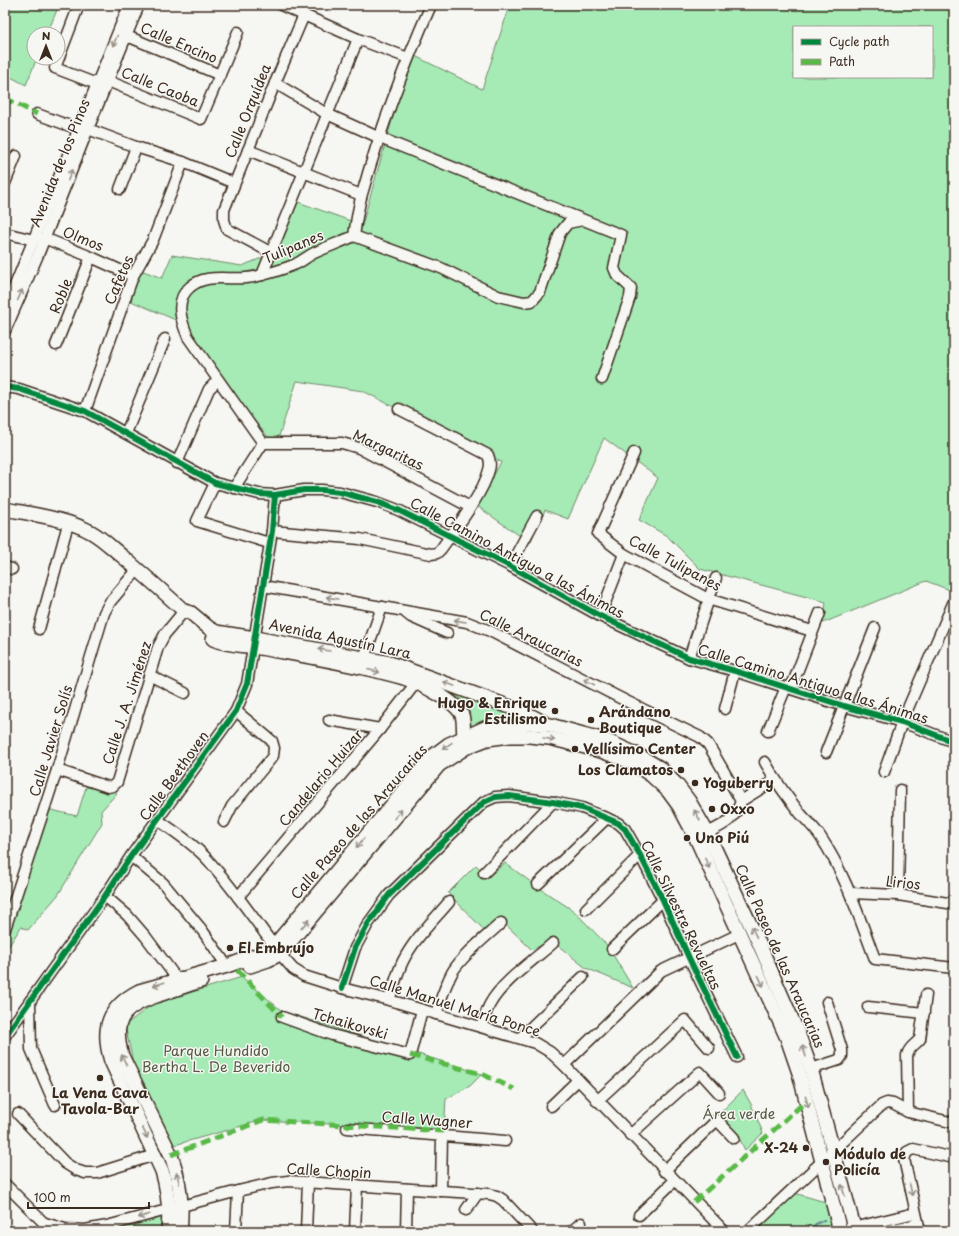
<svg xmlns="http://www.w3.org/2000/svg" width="959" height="1236" viewBox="0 0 959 1236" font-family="'Playpen Sans',sans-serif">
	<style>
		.green { fill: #a6eab5; stroke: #708a6a; fill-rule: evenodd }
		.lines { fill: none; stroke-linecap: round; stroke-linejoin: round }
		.stream { stroke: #678b95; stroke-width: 2.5 }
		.minor-casing { stroke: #3b2a1e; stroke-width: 13 }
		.major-casing { stroke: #3b2a1e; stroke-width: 16 }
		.minor { stroke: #f6f6f2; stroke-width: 10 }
		.major { stroke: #f6f6f2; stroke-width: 13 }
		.quiet { stroke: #58b947; stroke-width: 5; stroke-dasharray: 10 5; stroke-linecap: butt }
		.cycleway-casing { stroke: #f6f6f2; stroke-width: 8 }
		.cycleway { stroke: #00873e; stroke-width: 6 }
		.oneway { stroke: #989088 }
		.poi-dot { fill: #3b2a1e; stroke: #f6f6f2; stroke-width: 1.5 }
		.labels { text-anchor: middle; stroke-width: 3; stroke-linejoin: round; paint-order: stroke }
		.street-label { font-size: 14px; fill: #3b2a1e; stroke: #f6f6f2 }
		.poi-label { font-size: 14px; font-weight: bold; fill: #3b2a1e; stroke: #f6f6f2; text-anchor: start }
		.park-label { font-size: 14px; fill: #565a44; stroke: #f6f6f2 }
	</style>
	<rect width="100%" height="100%" fill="#f6f6f2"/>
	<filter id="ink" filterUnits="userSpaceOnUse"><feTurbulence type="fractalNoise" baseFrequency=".025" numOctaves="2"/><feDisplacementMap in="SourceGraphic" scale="8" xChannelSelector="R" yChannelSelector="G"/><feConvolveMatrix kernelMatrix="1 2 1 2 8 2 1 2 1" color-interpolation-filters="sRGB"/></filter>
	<g filter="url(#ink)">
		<g class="green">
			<polygon points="5,5 59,5 47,34 34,34 34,58 37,58 26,85 5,74"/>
			<path d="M510 5H954V579L950 590 926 581 823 623 826 602 700 569 667 536 639 520 658 478 604 438 568 519 545 510 530 543 477 506 501 462 363 391 297 381 279 436 270 439 222 384 178 321 131 301 138 269 162 278 172 255 242 266 276 252 298 202 362 225 411 54 482 89ZM794 27H932V77H794Z"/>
			<path d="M426 683 530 719 468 728C469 722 470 715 468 709 464 696 438 688 426 683Z"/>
			<polygon points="86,787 113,789 117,793 101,811 102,823 58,895 28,930 21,927 5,952 5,930 47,809 77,816"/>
			<polygon points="505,863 539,888 574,911 607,945 633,988 586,968 551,940 532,950 500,919 485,931 448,893 476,865 488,877"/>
			<polygon points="242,977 282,1011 482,1074 470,1086 446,1099 444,1131 263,1120 171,1146 137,1081 125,1025 153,1004"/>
			<polygon points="743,1090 751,1104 763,1133 745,1150 739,1138 720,1113"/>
			<polygon points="791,1192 825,1202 832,1231 750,1231"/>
			<polygon points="164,1214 160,1231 62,1231"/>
		</g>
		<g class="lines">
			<polyline class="stream" points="812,1228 816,1224 824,1220"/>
			<g class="minor-casing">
				<g id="minor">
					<polyline points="79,5 55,68 102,86"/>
					<polyline points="281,5 358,39 408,58"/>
					<polyline points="127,36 220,75"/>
					<polyline points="108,81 201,119 238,32"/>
					<polyline points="275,83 327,114 380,138 621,235 614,268 617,275 631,288 630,297 602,379"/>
					<polyline points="37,114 78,129 88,129 136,147 183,162 234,183"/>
					<polyline points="248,150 361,195"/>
					<polyline points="5,183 16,156"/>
					<polyline points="120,189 136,147"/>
					<polyline points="5,233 34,240"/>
					<polyline points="354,236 441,268 498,296 524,302 532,301 540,292 560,233 568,223 583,220"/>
					<path d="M354 236C356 222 358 208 362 194 380 130 404 66 431 5"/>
					<polyline points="44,238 91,257 133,276"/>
					<polyline points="270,252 227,229 224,220 224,210 275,83 304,15"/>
					<polyline points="262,275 358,39"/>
					<polyline points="5,310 129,5"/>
					<polyline points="5,331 38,255 88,129 139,5"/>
					<polyline points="56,345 91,257"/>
					<polyline points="5,387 19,389 85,411 215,483 259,494 275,495 304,490 322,490 340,492 377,502 398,510 510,566 600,616 689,658 735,671 844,706 902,722 954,742"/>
					<polyline points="85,411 133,276 153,240 183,162"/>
					<polyline points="126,433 165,339"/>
					<path d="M263 443 188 337C181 321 174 300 190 287 206 273 228 280 246 278 259 277 284 269 296 264 302 261 308 256 314 253 327 247 341 242 354 236"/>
					<polyline points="263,443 342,443 359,448 470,507"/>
					<polyline points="634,453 598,534 624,554 708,599 812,631"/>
					<polyline points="177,463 209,389 218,380"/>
					<polyline points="215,483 197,521 269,543"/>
					<polyline points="234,488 263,443"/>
					<path d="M272 531 360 539 431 554 437 553 441 549C456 528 483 494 489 470 491 464 490 460 488 455L399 409"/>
					<polyline points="510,566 537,516"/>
					<polyline points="5,567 12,569"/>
					<polyline points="263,586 467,622 490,631 624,700 700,737 708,744 741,801"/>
					<polyline points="406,613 411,617 447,633"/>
					<polyline points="600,616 624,554"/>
					<polyline points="39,629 68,524"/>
					<polyline points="364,658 382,607"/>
					<polyline points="689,658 716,578"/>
					<polyline points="149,675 185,693"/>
					<polyline points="791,688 820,613"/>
					<polyline points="725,709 735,671"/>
					<polyline points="329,720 380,729"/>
					<polyline points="768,731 786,687"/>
					<polyline points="826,752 875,628"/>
					<path d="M765 762C775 780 787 797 800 813 806 820 814 827 820 836 845 873 859 917 875 959L954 968"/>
					<polyline points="57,770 108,787 113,786 117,782 158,647 165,634 184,611"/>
					<polyline points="884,772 902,722 954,601"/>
					<path d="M158 820C175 832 194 844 208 860 232 887 253 917 274 946"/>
					<polyline points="224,822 232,806 273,756 274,748 272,741 236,711"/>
					<path d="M701 836C720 826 734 823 741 801L775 780"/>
					<polyline points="131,856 163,883 202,930 227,966"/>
					<polyline points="484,873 553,802"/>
					<polyline points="538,884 607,818"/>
					<polyline points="850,893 898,895 954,904"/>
					<polyline points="898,895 900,790"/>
					<polyline points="105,896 127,915 146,937 177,979"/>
					<polyline points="238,897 380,729 419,679"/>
					<polyline points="586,909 640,855"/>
					<polyline points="5,929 57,770 104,613 110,602 138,569"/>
					<polyline points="612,949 663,900"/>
					<polyline points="280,954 293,969 304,976 342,988 389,1000 535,1043 550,1052 564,1065 724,1231"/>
					<polyline points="342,988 355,948 368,924 389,895 484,802 495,797 509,796 553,802 582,808 618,823 625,829 640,855 663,900 689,958 737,1057"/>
					<path d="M389 1000C394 987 397 973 403 961 414 939 433 921 449 902"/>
					<polyline points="30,1001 31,1049 55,1105"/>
					<polyline points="868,1007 924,1013"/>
					<path d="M436 1014C441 999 445 985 453 971 465 953 485 938 501 923"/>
					<polyline points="282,1017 332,1035 410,1055 422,1010"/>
					<path d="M481 1027C484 1020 486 1011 490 1004 502 982 534 960 553 943"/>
					<polyline points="5,1036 105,896 131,856 236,711 247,684 272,531 275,495"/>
					<polyline points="520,1038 583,977"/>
					<polyline points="564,1065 661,971 739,934"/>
					<polyline points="811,1069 839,1060 842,1056 842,1050 827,1002"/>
					<polyline points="597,1101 685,1020 709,1048"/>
					<polyline points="551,1106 578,1080"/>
					<path d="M908 1112 907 1055C909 1047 915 1045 920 1039L926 995"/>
					<polyline points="18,1114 65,1163 76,1170 85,1173 97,1173 155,1155"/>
					<polyline points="347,1128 505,1141"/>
					<polyline points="630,1135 700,1072 719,1093"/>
					<polyline points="664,1171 717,1120 734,1138"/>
					<polyline points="5,1184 49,1228"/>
					<polyline points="441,1191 442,1135"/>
					<polyline points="466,1210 478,1193"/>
					<polyline points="639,1215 674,1181"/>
					<polyline points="45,1223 65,1229 85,1230 107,1226 238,1191 272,1183 288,1181 489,1194 497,1196 503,1200 532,1231"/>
					<polyline points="236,1231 238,1191"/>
					<polyline points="306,1231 308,1182"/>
					<polyline points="355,1231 357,1185"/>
					<polyline points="406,1231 407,1189"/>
					<polyline points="572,1231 581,1223"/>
					<polyline points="748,1231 882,1105 887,1103 893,1104 908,1112 954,1123"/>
					<polyline points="840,1231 915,1213"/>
					<polyline points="885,1231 918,1224"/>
					<polyline points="920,1231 904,1159 907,1152 913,1149 954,1158"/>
				</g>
			</g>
			<g class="major-casing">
				<g id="major">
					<path d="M5 509C31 514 68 519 91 532 102 538 112 548 122 556 143 574 164 592 184 611L191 613 209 628 216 632 255 638 390 663 524 712 543 722"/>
					<path d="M213 639C226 645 241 645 255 647 304 656 355 664 404 678 419 683 455 700 462 715 464 721 463 730 464 736"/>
					<polyline points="250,966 268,960 280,954 439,765 467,747 487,739 510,736 529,736 549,738 601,751 633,763 652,776 668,791 679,806 696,838 787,1038 799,1073 840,1231"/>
					<path d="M168 1231C170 1210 168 1191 162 1171L111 1061C101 1028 108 1007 139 991L227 966 265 952 274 946 433 756 449 744 485 728 529 723 550 725 605 740 638 755 660 768 677 785 689 801 707 832 758 941 798 1033 811 1069 855 1231"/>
					<path d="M180 1231C183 1205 180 1180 171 1155L122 1056C111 1018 125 1006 159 995 173 990 187 985 201 981"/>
				</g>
			</g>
			<use href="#minor" class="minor"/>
			<use href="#major" class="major"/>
			<g class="quiet">
				<polyline points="5,98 37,114"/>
				<polyline points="237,970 282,1017"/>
				<polyline points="410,1055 482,1074 514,1089"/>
				<polyline points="171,1155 263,1120 444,1131"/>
				<polyline points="694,1202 806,1101"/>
			</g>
			<g class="cycleway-casing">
				<g id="cycleway">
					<polyline points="5,387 19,389 85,411 215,483 259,494 275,495 304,490 322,490 340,492 377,502 398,510 510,566 600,616 689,658 735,671 844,706 902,722 954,742"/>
					<polyline points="342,988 355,948 368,924 389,895 484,802 495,797 509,796 553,802 582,808 618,823 625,829 640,855 663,900 689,958 737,1057"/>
					<polyline points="5,1036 105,896 131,856 236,711 247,684 272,531 275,495"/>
				</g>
			</g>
			<use href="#cycleway" class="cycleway"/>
		</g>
		<defs><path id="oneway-shaft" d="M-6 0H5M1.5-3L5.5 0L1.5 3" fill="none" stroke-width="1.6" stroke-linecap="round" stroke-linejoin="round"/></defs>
		<g class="oneway">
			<use href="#oneway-shaft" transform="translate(115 41) rotate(112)"/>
			<use href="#oneway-shaft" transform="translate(70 175) rotate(-69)"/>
			<use href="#oneway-shaft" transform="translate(20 295) rotate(-67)"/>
			<use href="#oneway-shaft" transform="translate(332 598) rotate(-170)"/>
			<use href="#oneway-shaft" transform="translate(460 621) rotate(-170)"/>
			<use href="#oneway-shaft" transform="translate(324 650) rotate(-170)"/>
			<use href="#oneway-shaft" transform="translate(374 671) rotate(14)"/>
			<use href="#oneway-shaft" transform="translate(589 682) rotate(-152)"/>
			<use href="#oneway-shaft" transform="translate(449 684) rotate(-160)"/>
			<use href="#oneway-shaft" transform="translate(549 739) rotate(10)"/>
			<use href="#oneway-shaft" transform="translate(447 746) rotate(145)"/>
			<use href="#oneway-shaft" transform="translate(398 814) rotate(-50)"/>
			<use href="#oneway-shaft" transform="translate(697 815) rotate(-120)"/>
			<use href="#oneway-shaft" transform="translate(360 843) rotate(130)"/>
			<use href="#oneway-shaft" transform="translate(707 863) rotate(66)"/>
			<use href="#oneway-shaft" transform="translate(305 924) rotate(-50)"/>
			<use href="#oneway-shaft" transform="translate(754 932) rotate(-115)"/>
			<use href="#oneway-shaft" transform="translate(761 981) rotate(64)"/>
			<use href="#oneway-shaft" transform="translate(159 984) rotate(163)"/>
			<use href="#oneway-shaft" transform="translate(804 1051) rotate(-109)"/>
			<use href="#oneway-shaft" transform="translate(124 1060) rotate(-115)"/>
			<use href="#oneway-shaft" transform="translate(807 1102) rotate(75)"/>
			<use href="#oneway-shaft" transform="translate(145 1133) rotate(65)"/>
			<use href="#oneway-shaft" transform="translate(178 1178) rotate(-103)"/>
			<use href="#oneway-shaft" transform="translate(843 1190) rotate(-106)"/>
			<use href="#oneway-shaft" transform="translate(911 1190) rotate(78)"/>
			<use href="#oneway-shaft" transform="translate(144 1216) rotate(164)"/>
		</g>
	</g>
	<g class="poi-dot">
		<circle cx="555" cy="711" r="4"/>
		<circle cx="591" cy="720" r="4"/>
		<circle cx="575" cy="749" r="4"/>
		<circle cx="681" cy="770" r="4"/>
		<circle cx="695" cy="783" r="4"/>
		<circle cx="712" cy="809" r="4"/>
		<circle cx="687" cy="838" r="4"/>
		<circle cx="230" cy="948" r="4"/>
		<circle cx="100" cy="1078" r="4"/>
		<circle cx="806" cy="1148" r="4"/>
		<circle cx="826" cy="1162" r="4"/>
	</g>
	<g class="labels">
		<g class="street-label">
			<text transform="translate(179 43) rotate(23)" y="5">Calle Encino</text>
			<text transform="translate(160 87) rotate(22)" y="5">Calle Caoba</text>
			<text transform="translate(248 111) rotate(-68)" y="5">Calle Orquídea</text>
			<text transform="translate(60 163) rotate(-68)" y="5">Avenida de los Pinos</text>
			<text transform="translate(83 239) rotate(22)" y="5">Olmos</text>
			<text transform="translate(293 247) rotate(-23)" y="5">Tulipanes</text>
			<text transform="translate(119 280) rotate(-67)" y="5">Cafetos</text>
			<text transform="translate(61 296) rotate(-68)" y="5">Roble</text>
			<text transform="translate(388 450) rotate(25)" y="5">Margaritas</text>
			<text transform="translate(517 558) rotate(28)" y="5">Calle Camino Antiguo a las Ánimas</text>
			<text transform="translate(675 563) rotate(28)" y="5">Calle Tulipanes</text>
			<text transform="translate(531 638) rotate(26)" y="5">Calle Araucarias</text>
			<text transform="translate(340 639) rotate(12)" y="5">Avenida Agustín Lara</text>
			<text transform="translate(813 684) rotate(17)" y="5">Calle Camino Antiguo a las Ánimas</text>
			<text transform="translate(127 703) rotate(-72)" y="5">Calle J. A. Jiménez</text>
			<text transform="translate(51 741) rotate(-73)" y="5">Calle Javier Solís</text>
			<text transform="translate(174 776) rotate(-54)" y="5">Calle Beethoven</text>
			<text transform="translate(321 778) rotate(-50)" y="5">Candelario Huizar</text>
			<text transform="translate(359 822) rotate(-49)" y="5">Calle Paseo de las Araucarias</text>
			<text transform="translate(903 883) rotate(6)" y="5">Lirios</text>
			<text transform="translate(681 915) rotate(64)" y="5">Calle Silvestre Revueltas</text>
			<text transform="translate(780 956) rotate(66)" y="5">Calle Paseo de las Araucarias</text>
			<text transform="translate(455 1006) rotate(17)" y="5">Calle Manuel María Ponce</text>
			<text transform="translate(350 1024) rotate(16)" y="5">Tchaikovski</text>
			<text transform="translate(427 1120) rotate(4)" y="5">Calle Wagner</text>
			<text transform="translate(329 1171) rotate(3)" y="5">Calle Chopin</text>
		</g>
		<g class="poi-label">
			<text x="547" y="708" text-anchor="end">Hugo &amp; Enrique<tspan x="547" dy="16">Estilismo</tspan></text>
			<text x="599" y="717">Arándano<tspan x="599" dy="16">Boutique</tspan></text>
			<text x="583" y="754">Vellísimo Center</text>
			<text x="673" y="775" text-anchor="end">Los Clamatos</text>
			<text x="703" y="788">Yoguberry</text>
			<text x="720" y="814">Oxxo</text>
			<text x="695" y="843">Uno Piú</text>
			<text x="238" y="953">El Embrujo</text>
			<text x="100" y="1098" text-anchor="middle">La Vena Cava<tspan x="100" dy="16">Tavola-Bar</tspan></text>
			<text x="798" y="1153" text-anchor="end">X-24</text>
			<text x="834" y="1159">Módulo de<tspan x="834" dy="16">Policía</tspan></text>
		</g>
		<g class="park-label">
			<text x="216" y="1056">Parque Hundido<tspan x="216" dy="16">Bertha L. De Beverido</tspan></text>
			<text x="739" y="1119">Área verde</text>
		</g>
	</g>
	<rect width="959" height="1236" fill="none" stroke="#f6f6f2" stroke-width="20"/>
	<rect x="10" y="10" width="939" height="1216" fill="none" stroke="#3b2a1e" stroke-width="1.5" filter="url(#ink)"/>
	<rect x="793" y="26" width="140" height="52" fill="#f6f6f2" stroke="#aba49d"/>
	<rect x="801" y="39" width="20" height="6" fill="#00873e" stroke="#aba49d"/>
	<text x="829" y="46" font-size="12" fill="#3b2a1e">Cycle path</text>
	<rect x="801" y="59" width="20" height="6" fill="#58b947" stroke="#aba49d"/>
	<text x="829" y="66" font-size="12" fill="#3b2a1e">Path</text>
	<g transform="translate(46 46)"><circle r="19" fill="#f6f6f2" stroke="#aba49d"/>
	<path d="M0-3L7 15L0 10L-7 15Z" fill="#3b2a1e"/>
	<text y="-6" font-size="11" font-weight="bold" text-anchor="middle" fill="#3b2a1e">N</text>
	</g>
	<path d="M28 1202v6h121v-6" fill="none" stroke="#3b2a1e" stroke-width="2"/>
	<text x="34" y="1202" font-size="12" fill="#3b2a1e" stroke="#f6f6f2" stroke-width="3" paint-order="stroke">100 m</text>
</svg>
